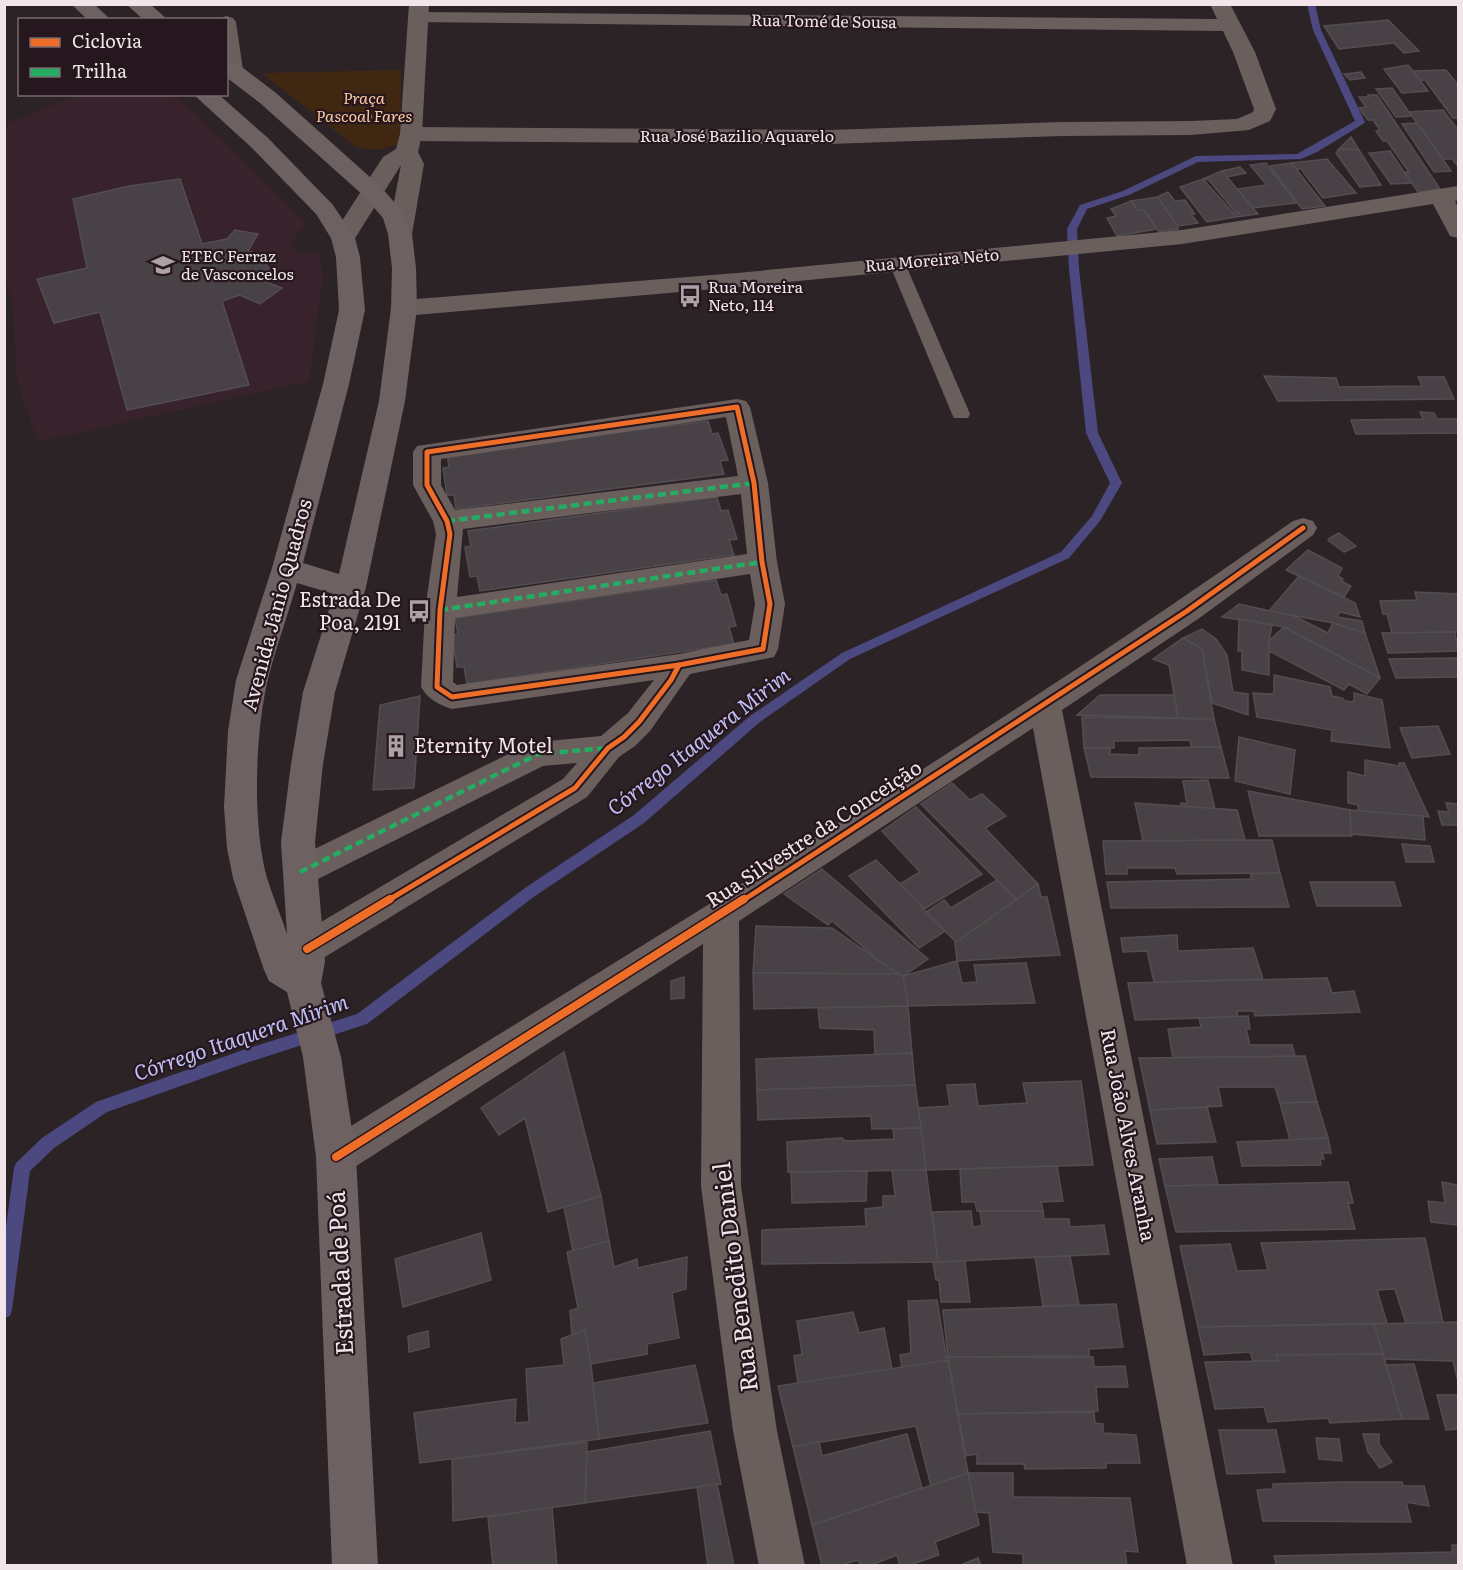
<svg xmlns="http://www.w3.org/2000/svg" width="1463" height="1570" viewBox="0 0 1463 1570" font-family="Literata,serif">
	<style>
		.built { fill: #38232c }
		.green { fill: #402711 }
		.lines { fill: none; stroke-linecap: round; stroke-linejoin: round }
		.stream { fill: #4c4981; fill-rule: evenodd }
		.building { fill: #484246; stroke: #534d52; stroke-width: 1.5 }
		.service { fill: #6b5f5e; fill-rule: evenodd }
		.minor { fill: #6b5f5e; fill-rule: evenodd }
		.tertiary { fill: #6b5f5e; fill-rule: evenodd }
		.secondary { fill: #6e6161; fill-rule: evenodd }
		.quiet { stroke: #26ab63; stroke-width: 4.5; stroke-dasharray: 8 4.5; stroke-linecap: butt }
		.cycleway-far1-casing { stroke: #26161d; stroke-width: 9 }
		.cycleway-casing { stroke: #26161d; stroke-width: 11 }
		.cycleway-far1 { stroke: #ee6e29; stroke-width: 5 }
		.cycleway { stroke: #ee6e29; stroke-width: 8 }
		.tree { fill: #9e806b }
		.labels { text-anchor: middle; stroke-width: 4.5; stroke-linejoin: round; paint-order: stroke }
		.far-street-label { font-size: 16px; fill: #f1e5ea; stroke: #26161d }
		.far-park-label { font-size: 16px; font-style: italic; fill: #fccca2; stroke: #26161d }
		.far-poi-label { font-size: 16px; fill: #f1e5ea; stroke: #26161d; text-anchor: start }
		.poi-label { font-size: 20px; fill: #f1e5ea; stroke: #26161d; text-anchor: end }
		.street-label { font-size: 20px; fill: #f1e5ea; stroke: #26161d }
		.water-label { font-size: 21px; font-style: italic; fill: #bec0f7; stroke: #26161d }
		.near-street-label { font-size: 24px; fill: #f1e5ea; stroke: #26161d }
	</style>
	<rect width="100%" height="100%" fill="#2c2327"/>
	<polygon class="built" points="77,95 172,95 190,108 306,223 292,241 296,252 320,253 323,277 309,381 38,442 17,382 12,299 5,283 5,124"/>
	<polygon class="green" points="401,70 400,137 396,145 378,150 357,148 262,73"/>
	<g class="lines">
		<polygon class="stream" points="1307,4 1315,4 1321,30 1365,122 1363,124 1317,152 1301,159 1198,162 1129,195 1087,209 1077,229 1079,269 1098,433 1122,483 1100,521 1069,558 850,659 760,722 644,823 535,896 367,1024 246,1063 107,1112 54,1148 30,1171 12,1310 10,1316 4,1318 4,1241 14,1168 16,1163 42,1138 96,1102 246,1049 357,1014 525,888 634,815 750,716 842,653 1061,552 1092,516 1110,483 1086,433 1069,269 1067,229 1080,205 1123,191 1196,156 1297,154 1355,121 1313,30"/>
	</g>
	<g class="building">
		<polygon points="1388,20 1419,51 1404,53 1394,43 1339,49 1324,26"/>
		<polygon points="1408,65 1420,80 1428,91 1402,93 1384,69"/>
		<polygon points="1446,70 1458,85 1458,118 1453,118 1425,80 1420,80 1413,71"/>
		<polygon points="1361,72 1365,78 1350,80 1344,74"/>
		<polygon points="1392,88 1409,112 1412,116 1396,117 1376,89"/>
		<polygon points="1368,95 1377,95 1440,189 1418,192 1404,172 1409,172 1387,141 1383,141 1376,131 1380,130 1373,120 1368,120 1359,108 1366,107 1359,97 1369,97"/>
		<polygon points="1443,110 1458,130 1458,166 1452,159 1443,159 1409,112"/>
		<polygon points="1417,123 1449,168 1451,171 1434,172 1402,124"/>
		<polygon points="1351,137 1359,150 1339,149"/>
		<polygon points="1339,149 1359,150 1381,185 1360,187 1336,153"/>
		<polygon points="1390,151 1404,172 1412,183 1391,184 1369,153"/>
		<polygon points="1327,159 1356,193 1323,198 1301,169 1296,169 1291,163"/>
		<polygon points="1266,163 1268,166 1297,203 1253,208 1237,189 1267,185 1250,165"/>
		<polygon points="1291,163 1296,169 1325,206 1302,209 1270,166"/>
		<polygon points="1240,167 1246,173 1227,177 1222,171"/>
		<polygon points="1222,171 1237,189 1258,214 1236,217 1233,213 1239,213 1237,211 1234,211 1209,180 1203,179"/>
		<polygon points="180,179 202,244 227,239 235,230 258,234 248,251 261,255 269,269 253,277 282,288 260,304 240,295 222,301 249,385 127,410 100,312 54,323 37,279 87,268 73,199 129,186"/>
		<polygon points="1203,179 1233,213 1236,217 1207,222 1180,187"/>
		<polygon points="1168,192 1175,201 1185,200 1195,214 1191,214 1198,223 1178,226 1157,197"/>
		<polygon points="1157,197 1178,226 1178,229 1159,232 1144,210 1138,211 1131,201"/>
		<polygon points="1131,201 1138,211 1144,210 1157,229 1117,236 1107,218 1116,216 1111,209"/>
		<polygon points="1264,376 1336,378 1339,387 1422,386 1418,377 1444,377 1454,399 1278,401"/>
		<polygon points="1420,412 1434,413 1437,419 1458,419 1458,433 1356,434 1351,420 1423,419"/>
		<polygon points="708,421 712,434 718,433 728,460 720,461 724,474 456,509 454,495 447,495 443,468 449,467 447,454"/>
		<polygon points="717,497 721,511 728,510 737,539 729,540 734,555 480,591 477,576 470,577 465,547 471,546 468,531"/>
		<polygon points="1339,533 1356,546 1344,552 1329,541 1328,539"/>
		<polygon points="1308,550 1342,568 1338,576 1343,579 1341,581 1351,586 1344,597 1286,570"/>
		<polygon points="1299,576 1355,603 1360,617 1340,612 1337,617 1362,621 1365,633 1333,623 1269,611"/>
		<polygon points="716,580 721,595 727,594 736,626 729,627 734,644 467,684 464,667 457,667 452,635 458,634 455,618"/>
		<polygon points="1415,592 1458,594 1458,632 1392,633 1387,614 1383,614 1380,601 1417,600"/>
		<polygon points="1239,604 1294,616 1328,633 1333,623 1365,633 1380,678 1284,627 1222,617"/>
		<polygon points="1239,619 1272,625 1269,641 1269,675 1242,670 1242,651 1238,651"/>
		<polygon points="1284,627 1380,678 1367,694 1349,684 1344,690 1269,651 1269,641"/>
		<polygon points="1202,629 1216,639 1227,655 1233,692 1248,694 1248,715 1212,703 1202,649 1183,638"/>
		<polygon points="1455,632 1458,651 1388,653 1382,633"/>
		<polygon points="1183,638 1202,649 1214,719 1178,718 1169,665 1153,659"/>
		<polygon points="1458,658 1458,677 1396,678 1389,659"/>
		<polygon points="1274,675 1330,687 1332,696 1342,698 1345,701 1354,702 1354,693 1382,700 1390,748 1331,741 1332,730 1257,717 1253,693 1274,694"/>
		<polygon points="1100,695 1174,695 1178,718 1077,715"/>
		<polygon points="420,696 414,788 373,790 380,705"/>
		<polygon points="1082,717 1214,719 1221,747 1191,747 1190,740 1114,741 1114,748 1084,748"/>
		<polygon points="1438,726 1450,754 1412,758 1400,728"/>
		<polygon points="1239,737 1295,750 1290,794 1235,781"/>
		<polygon points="1221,747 1229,778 1091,777 1084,748 1110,748 1110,754 1139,755 1139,748"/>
		<polygon points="1365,760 1399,766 1399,763 1404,763 1429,817 1358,811 1358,805 1348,803 1348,772 1365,776"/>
		<polygon points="1208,780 1215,809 1181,807 1181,803 1187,804 1183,781"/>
		<polygon points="952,783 970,800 982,794 1006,816 985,828 1038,884 1017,900 921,804"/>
		<polygon points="1248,791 1350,810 1352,836 1259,836"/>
		<polygon points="1135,803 1237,810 1245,840 1143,841"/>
		<polygon points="1446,803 1458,804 1458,825 1442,825 1438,811 1449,812"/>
		<polygon points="916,807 982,874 924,909 900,884 920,872 882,831"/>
		<polygon points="1350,810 1423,816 1425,840 1351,834"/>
		<polygon points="1272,840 1280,873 1177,874 1175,868 1127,868 1127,874 1106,874 1103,841"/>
		<polygon points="1402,844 1430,846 1434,862 1406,862"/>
		<polygon points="876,860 900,884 945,931 919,948 849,876"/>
		<polygon points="822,869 823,870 928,959 902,977 882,963 832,921 828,925 784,894"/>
		<polygon points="1280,873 1289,907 1111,908 1107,882 1251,879 1251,874"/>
		<polygon points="997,880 1017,900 956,942 926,912 944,900 951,908"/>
		<polygon points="1310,882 1394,882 1401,906 1317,906"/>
		<polygon points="1038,884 1041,897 1047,897 1060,955 957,961 955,943"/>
		<polygon points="756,926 832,928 898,974 753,973"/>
		<polygon points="1177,935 1178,951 1253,948 1263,979 1154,982 1147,951 1123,952 1121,938"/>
		<polygon points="957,961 962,983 977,982 974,965 1026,963 1035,1003 908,1006 903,976"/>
		<polygon points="753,973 898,974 903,976 908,1006 754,1009"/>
		<polygon points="684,977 684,998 671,999 671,981"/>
		<polygon points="1327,978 1332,993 1354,991 1360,1012 1255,1016 1254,1011 1237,1011 1238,1017 1135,1020 1128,983"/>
		<polygon points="908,1006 912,1053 875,1055 874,1030 820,1028 818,1008"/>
		<polygon points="1248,1016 1250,1029 1246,1029 1250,1045 1292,1045 1295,1056 1173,1058 1168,1029 1201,1027 1199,1018"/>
		<polygon points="564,1052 601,1196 548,1212 525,1118 499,1135 481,1108"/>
		<polygon points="912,1053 915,1085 757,1090 756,1059"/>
		<polygon points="1305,1056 1317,1102 1280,1103 1275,1087 1218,1087 1222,1106 1150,1110 1139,1058"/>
		<polygon points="1081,1081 1093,1165 926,1170 918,1108 950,1106 947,1085 975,1084 978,1106 1027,1103 1023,1083"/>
		<polygon points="915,1085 921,1128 872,1129 871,1116 758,1120 757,1090"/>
		<polygon points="1317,1102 1328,1138 1290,1140 1280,1103"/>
		<polygon points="1207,1107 1216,1142 1157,1144 1150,1110"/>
		<polygon points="921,1128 926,1170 788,1172 787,1142 842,1138 845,1141 894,1139 893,1129"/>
		<polygon points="1328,1138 1331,1153 1322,1153 1324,1159 1320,1159 1321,1165 1242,1166 1237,1142"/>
		<polygon points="1212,1157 1218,1185 1165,1186 1159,1159"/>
		<polygon points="1057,1166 1063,1201 1041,1202 1043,1211 977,1211 975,1202 962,1202 960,1169"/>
		<polygon points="892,1170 926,1170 938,1262 762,1264 762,1230 866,1226 865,1209 883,1207 883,1196 895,1196"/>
		<polygon points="867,1171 866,1201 792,1203 791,1172"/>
		<polygon points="1348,1182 1353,1203 1348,1203 1355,1229 1176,1232 1165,1186"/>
		<polygon points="1442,1182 1458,1185 1458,1225 1431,1222 1428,1201 1445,1203"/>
		<polygon points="601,1196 609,1241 573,1251 564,1207"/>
		<polygon points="971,1211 973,1227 982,1226 980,1211 1043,1211 1044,1219 1069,1219 1070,1227 1104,1225 1109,1254 938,1262 932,1212"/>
		<polygon points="481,1233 491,1280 403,1307 395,1259"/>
		<polygon points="1425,1238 1443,1323 1406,1324 1395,1289 1377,1290 1387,1323 1198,1327 1180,1246 1230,1244 1237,1271 1268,1270 1261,1243"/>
		<polygon points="609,1241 614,1267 637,1259 638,1268 687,1257 686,1289 672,1293 679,1338 647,1344 647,1354 591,1364 585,1330 572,1335 570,1311 578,1308 567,1252"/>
		<polygon points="1070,1256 1079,1305 1043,1306 1035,1257"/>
		<polygon points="965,1261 970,1302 941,1302 939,1280 936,1280 933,1262"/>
		<polygon points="937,1300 947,1361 902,1368 900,1355 911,1353 908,1301"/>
		<polygon points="1116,1304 1123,1347 1089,1349 1089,1356 948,1357 943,1310"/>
		<polygon points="853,1312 859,1333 884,1328 892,1369 798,1384 794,1356 802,1354 797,1321"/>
		<polygon points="1458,1322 1458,1381 1453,1361 1384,1359 1374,1324"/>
		<polygon points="1374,1324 1383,1354 1276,1355 1278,1361 1253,1361 1250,1352 1204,1355 1198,1327"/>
		<polygon points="585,1330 591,1364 599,1439 420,1463 414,1413 516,1399 515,1423 529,1422 526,1369 564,1365 561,1339"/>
		<polygon points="428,1331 429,1347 409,1352 408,1336"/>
		<polygon points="1383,1354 1402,1419 1330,1423 1328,1418 1268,1422 1264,1407 1215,1409 1205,1362 1278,1361 1276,1355"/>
		<polygon points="948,1357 1093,1357 1094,1367 1125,1366 1128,1387 1096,1387 1098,1411 958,1414"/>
		<polygon points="948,1360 968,1473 931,1486 916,1426 793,1447 778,1386"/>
		<polygon points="1414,1364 1429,1419 1402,1419 1386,1365"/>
		<polygon points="695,1365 708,1423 599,1439 593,1383"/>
		<polygon points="1437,1395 1458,1395 1458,1429 1446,1430"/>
		<polygon points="1094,1412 1095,1423 1103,1424 1103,1433 1136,1435 1140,1463 1106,1463 1106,1468 1025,1469 1024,1464 977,1464 977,1454 966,1456 958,1414"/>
		<polygon points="1219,1430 1276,1430 1285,1472 1227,1474"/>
		<polygon points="710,1431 721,1484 585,1503 587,1452"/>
		<polygon points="907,1434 922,1488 812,1525 793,1447 819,1442 822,1456"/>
		<polygon points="1363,1434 1379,1434 1379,1444 1392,1462 1380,1468 1368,1452"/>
		<polygon points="1316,1438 1339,1439 1342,1461 1319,1459"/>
		<polygon points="587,1442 585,1503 453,1521 452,1459"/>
		<polygon points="968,1473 979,1525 935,1542 939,1555 907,1566 900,1566 897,1555 869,1566 861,1566 858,1560 838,1566 822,1566 812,1525"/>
		<polygon points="968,1473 1013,1473 1013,1497 1130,1498 1138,1552 1125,1551 1127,1566 1023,1566 1023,1554 993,1552 989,1513 976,1512"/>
		<polygon points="1342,1482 1402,1482 1403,1486 1424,1486 1429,1506 1406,1502 1411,1522 1263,1521 1257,1490 1273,1489 1273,1484"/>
		<polygon points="717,1484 734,1566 708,1566 697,1487"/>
		<polygon points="552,1507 557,1566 493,1566 488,1517"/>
		<polygon points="1452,1545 1458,1545 1458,1566 1277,1566 1274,1556 1452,1552"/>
		<polygon points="978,1558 981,1566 958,1566"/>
	</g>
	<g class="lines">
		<polygon class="service" points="897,258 905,263 970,414 968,418 954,418 952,414 889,263"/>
		<g class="minor">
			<polygon points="1210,4 1230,4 1255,52 1276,109 1270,121 1249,130 1191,135 1063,136 829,144 411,141 403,139 400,134 403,129 411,127 829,130 1063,122 1191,121 1237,119 1253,112 1254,109 1233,52 1223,31 411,22 408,18 411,14 418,12 1217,19"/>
			<polygon points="226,16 233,18 236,22 243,70 240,75 226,75 226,20 217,20"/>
			<polygon points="1458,186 1458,200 1455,201 1458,208 1458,238 1450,236 1433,204 1182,244 737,287 404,316 395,313 391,308 395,303 404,300 737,273 1182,230"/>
			<path d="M737 399 746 401 750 407 768 483 777 562 785 604 778 649 774 657 690 674 650 731 635 746 619 757 587 797 320 960 307 964 294 960 289 949 294 938 563 779 577 763 543 766 312 882 300 886 288 882 283 872 288 862 527 745 538 742 601 736 628 713 654 680 452 709C439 705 428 699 421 687L425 610 436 534 433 521 413 485V452L417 446ZM726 417 738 476 455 510 441 485V459ZM741 494 747 554 457 597 463 529ZM750 574 755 604 749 640 679 654 457 685 453 682 455 618Z"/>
			<path d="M1303 518 1313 521 1317 528 1313 535 1198 619 1062 710 1233 1566H1187L1033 728 739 921 741 1186 777 1431 805 1566H759L733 1431 701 1186 703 944 350 1170 336 1175 322 1170 316 1157 322 1144C648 941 979 743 1293 521Z"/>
		</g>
		<polygon class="tertiary" points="409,4 429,4 422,134 418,152 424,164 412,234 409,239 400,241 391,239 388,234 401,165 352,243 343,245 334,243 331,238 383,157 396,149 400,134"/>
		<g class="secondary">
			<polygon points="71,4 94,4 111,20 88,20"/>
			<polygon points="126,4 150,4 168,20 144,20"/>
			<path d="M226 60 234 61 276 93 380 186 402 211 412 234 416 268 417 308 405 401 366 587 335 692 323 764 315 842 325 961 321 983 341 1057 356 1157 378 1566H332L316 1157 303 1057 287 992 269 981 264 970 233 878 227 848 224 807 228 731 236 680 272 568 323 384 339 310 336 257 331 238 316 214 252 148 193 94H218L268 138 333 205 355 238 360 257 365 310 349 384 303 563 339 574 379 401 391 308 392 268 388 234 383 218 364 196 260 103 226 77ZM297 583 334 594 303 692 291 764 281 842 287 934C281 916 273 897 267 878 252 824 255 733 268 679 276 647 288 615 297 583Z"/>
		</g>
		<g class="quiet">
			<polyline points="447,521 754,483"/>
			<polyline points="440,610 762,562"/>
			<polyline points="300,872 538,754 608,748"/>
		</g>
		<g class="cycleway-far1-casing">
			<g id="cycleway-far1">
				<polygon points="737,407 754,483 762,562 770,604 763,649 679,665 452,697 437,687 440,610 450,534 447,521 427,485 427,452"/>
				<polyline points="387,901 575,788 608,748 624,737 639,722 671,680 679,665"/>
				<polyline points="742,901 1187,611 1303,528"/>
			</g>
		</g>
		<g class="cycleway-casing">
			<g id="cycleway">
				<polyline points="307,949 390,899"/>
				<polyline points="336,1157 744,899"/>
			</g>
		</g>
		<use href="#cycleway-far1" class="cycleway-far1"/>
		<use href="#cycleway" class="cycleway"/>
	</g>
	<circle class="tree" cx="366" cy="117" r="6"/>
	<defs>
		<g id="university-bare" transform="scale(1.8)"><path d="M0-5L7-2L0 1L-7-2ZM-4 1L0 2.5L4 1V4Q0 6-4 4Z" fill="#aca1a6" stroke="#26161d" stroke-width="2.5" paint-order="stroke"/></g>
		<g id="bus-bare" transform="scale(1.8)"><path d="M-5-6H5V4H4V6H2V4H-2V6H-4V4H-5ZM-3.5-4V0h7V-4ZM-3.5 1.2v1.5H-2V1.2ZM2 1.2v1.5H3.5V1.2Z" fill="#aca1a6" stroke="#26161d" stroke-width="2.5" paint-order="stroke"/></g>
		<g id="building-bare" transform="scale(1.8)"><path d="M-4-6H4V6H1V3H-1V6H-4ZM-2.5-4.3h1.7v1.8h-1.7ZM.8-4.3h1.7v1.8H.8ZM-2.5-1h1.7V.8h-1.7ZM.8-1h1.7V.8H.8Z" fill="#aca1a6" stroke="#26161d" stroke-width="2.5" paint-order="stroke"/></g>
	</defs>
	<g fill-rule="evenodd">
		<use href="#university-bare" x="163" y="265"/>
		<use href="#bus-bare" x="690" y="296"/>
		<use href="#bus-bare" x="419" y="611"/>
		<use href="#building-bare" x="396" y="746"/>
	</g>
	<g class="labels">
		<g class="far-street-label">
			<text transform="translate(824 21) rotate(1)" y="6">Rua Tomé de Sousa</text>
			<text x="737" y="142">Rua José Bazilio Aquarelo</text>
			<text transform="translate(932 260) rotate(-5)" y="6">Rua Moreira Neto</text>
		</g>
		<g class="far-park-label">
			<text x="364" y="104">Praça<tspan x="364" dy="18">Pascoal Fares</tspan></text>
		</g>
		<g class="far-poi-label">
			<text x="181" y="262">ETEC Ferraz<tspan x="181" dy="18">de Vasconcelos</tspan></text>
			<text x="708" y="293">Rua Moreira<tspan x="708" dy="18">Neto, 114</tspan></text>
		</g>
		<g class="poi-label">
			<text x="401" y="607">Estrada De<tspan x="401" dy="23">Poa, 2191</tspan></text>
			<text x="414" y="753" text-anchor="start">Eternity Motel</text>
		</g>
		<g class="street-label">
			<text transform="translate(277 605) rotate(-75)" y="7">Avenida Jânio Quadros</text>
			<text transform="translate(814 834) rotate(-33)" y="7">Rua Silvestre da Conceição</text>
			<text transform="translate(1128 1135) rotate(79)" y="7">Rua João Alves Aranha</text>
		</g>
		<g class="water-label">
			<text transform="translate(699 742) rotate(-38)" y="7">Córrego Itaquera Mirim</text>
			<text transform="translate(241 1038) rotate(-19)" y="7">Córrego Itaquera Mirim</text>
		</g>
		<g class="near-street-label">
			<text transform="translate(341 1273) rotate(-93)" y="8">Estrada de Poá</text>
			<text transform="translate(736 1277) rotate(-97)" y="8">Rua Benedito Daniel</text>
		</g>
	</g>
	<rect width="1463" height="1570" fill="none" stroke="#f1e5ea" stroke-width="12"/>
	<rect x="18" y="18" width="210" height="78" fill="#26161d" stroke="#77696f" stroke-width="1.5"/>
	<rect x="30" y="38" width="30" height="9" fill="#ee6e29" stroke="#77696f" stroke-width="1.5"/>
	<text x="72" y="48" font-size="18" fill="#f1e5ea">Ciclovia</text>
	<rect x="30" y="68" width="30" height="9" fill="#26ab63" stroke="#77696f" stroke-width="1.5"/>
	<text x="72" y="78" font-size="18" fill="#f1e5ea">Trilha</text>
</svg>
